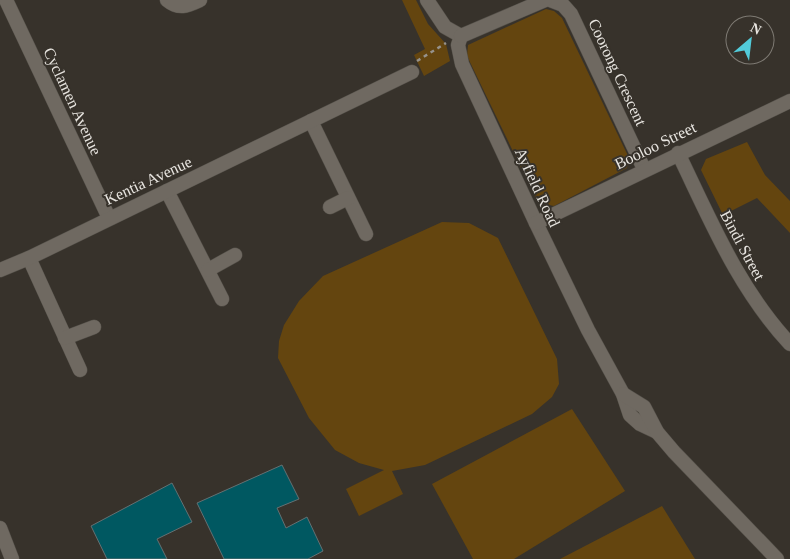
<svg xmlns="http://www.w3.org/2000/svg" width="790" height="559" viewBox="0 0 790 559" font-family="'Times New Roman',serif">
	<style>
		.green { fill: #64450f }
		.building { fill: #005861; stroke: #647072 }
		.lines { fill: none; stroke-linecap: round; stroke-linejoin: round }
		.minor-casing { stroke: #534f48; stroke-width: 15 }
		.path { stroke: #96928c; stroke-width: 2.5; stroke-dasharray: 4 4; stroke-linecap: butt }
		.minor { stroke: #6f6961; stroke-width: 14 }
		.labels { text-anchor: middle; stroke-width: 4; stroke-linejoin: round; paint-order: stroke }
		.street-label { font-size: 16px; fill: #e8e5e0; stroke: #37322b }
	</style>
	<rect width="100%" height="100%" fill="#37322b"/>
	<g class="green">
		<polygon points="402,0 416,0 428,24 446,44 450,61 424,76 414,55 425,49"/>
		<polygon points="546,9 554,11 562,18 629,158 627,168 554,206 538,203 467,56 468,45"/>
		<polygon points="747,142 765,175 790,201 790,233 757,198 723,215 701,170 706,159"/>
		<polygon points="442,222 469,223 498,238 557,359 559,384 552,397 532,414 425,465 392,471 403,494 359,516 346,489 384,470 359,463 335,450 309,418 278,358 279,341 284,325 299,301 323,276"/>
		<polygon points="572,409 625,491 514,559 473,559 432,484"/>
		<polygon points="662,506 695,559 560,559"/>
	</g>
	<g class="building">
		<polygon points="282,465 299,499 277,508 286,528 307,517 323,551 308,559 224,559 197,503"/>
		<polygon points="172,483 192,522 157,539 167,559 107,559 91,526"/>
	</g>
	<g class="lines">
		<g class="minor-casing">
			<g id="minor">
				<polyline points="6,0 109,218"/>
				<path d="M167 0C179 10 187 6 200 0"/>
				<polyline points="427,0 445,27 461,36"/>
				<polyline points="550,0 563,5 571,14 644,169"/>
				<polyline points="461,36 458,45 462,64 536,223 588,330 623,394 630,415 640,424 657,432"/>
				<polyline points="461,36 545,0"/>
				<polyline points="311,121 366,234"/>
				<path d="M678 153C711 221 738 288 790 344"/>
				<polyline points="167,191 222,299"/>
				<polyline points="330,207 348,198"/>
				<polyline points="536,223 790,101"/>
				<polyline points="29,258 80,370"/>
				<polyline points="0,270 29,258 412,72"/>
				<polyline points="208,270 235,255"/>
				<polyline points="65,338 94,327"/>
				<polyline points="623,394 644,407 657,432 674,452 777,559"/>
				<polyline points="0,528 12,559"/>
			</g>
		</g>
		<polyline class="path" points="417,61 446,43"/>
		<use href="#minor" class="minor"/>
	</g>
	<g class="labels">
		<g class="street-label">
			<text transform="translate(618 72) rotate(65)" y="6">Coorong Crescent</text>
			<text transform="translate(73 101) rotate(65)" y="6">Cyclamen Avenue</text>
			<text transform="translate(655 145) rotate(-26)" y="6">Booloo Street</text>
			<text transform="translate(148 180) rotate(-25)" y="6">Kentia Avenue</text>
			<text transform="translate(538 187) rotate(65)" y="6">Ayfield Road</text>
			<text transform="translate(743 245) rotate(62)" y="6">Bindi Street</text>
		</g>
	</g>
	<g transform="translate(750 40) rotate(28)"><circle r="24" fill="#37322b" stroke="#7e7a73"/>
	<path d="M0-4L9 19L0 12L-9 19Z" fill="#52cbda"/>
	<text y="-8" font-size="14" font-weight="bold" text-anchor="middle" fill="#e8e5e0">N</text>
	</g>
</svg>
